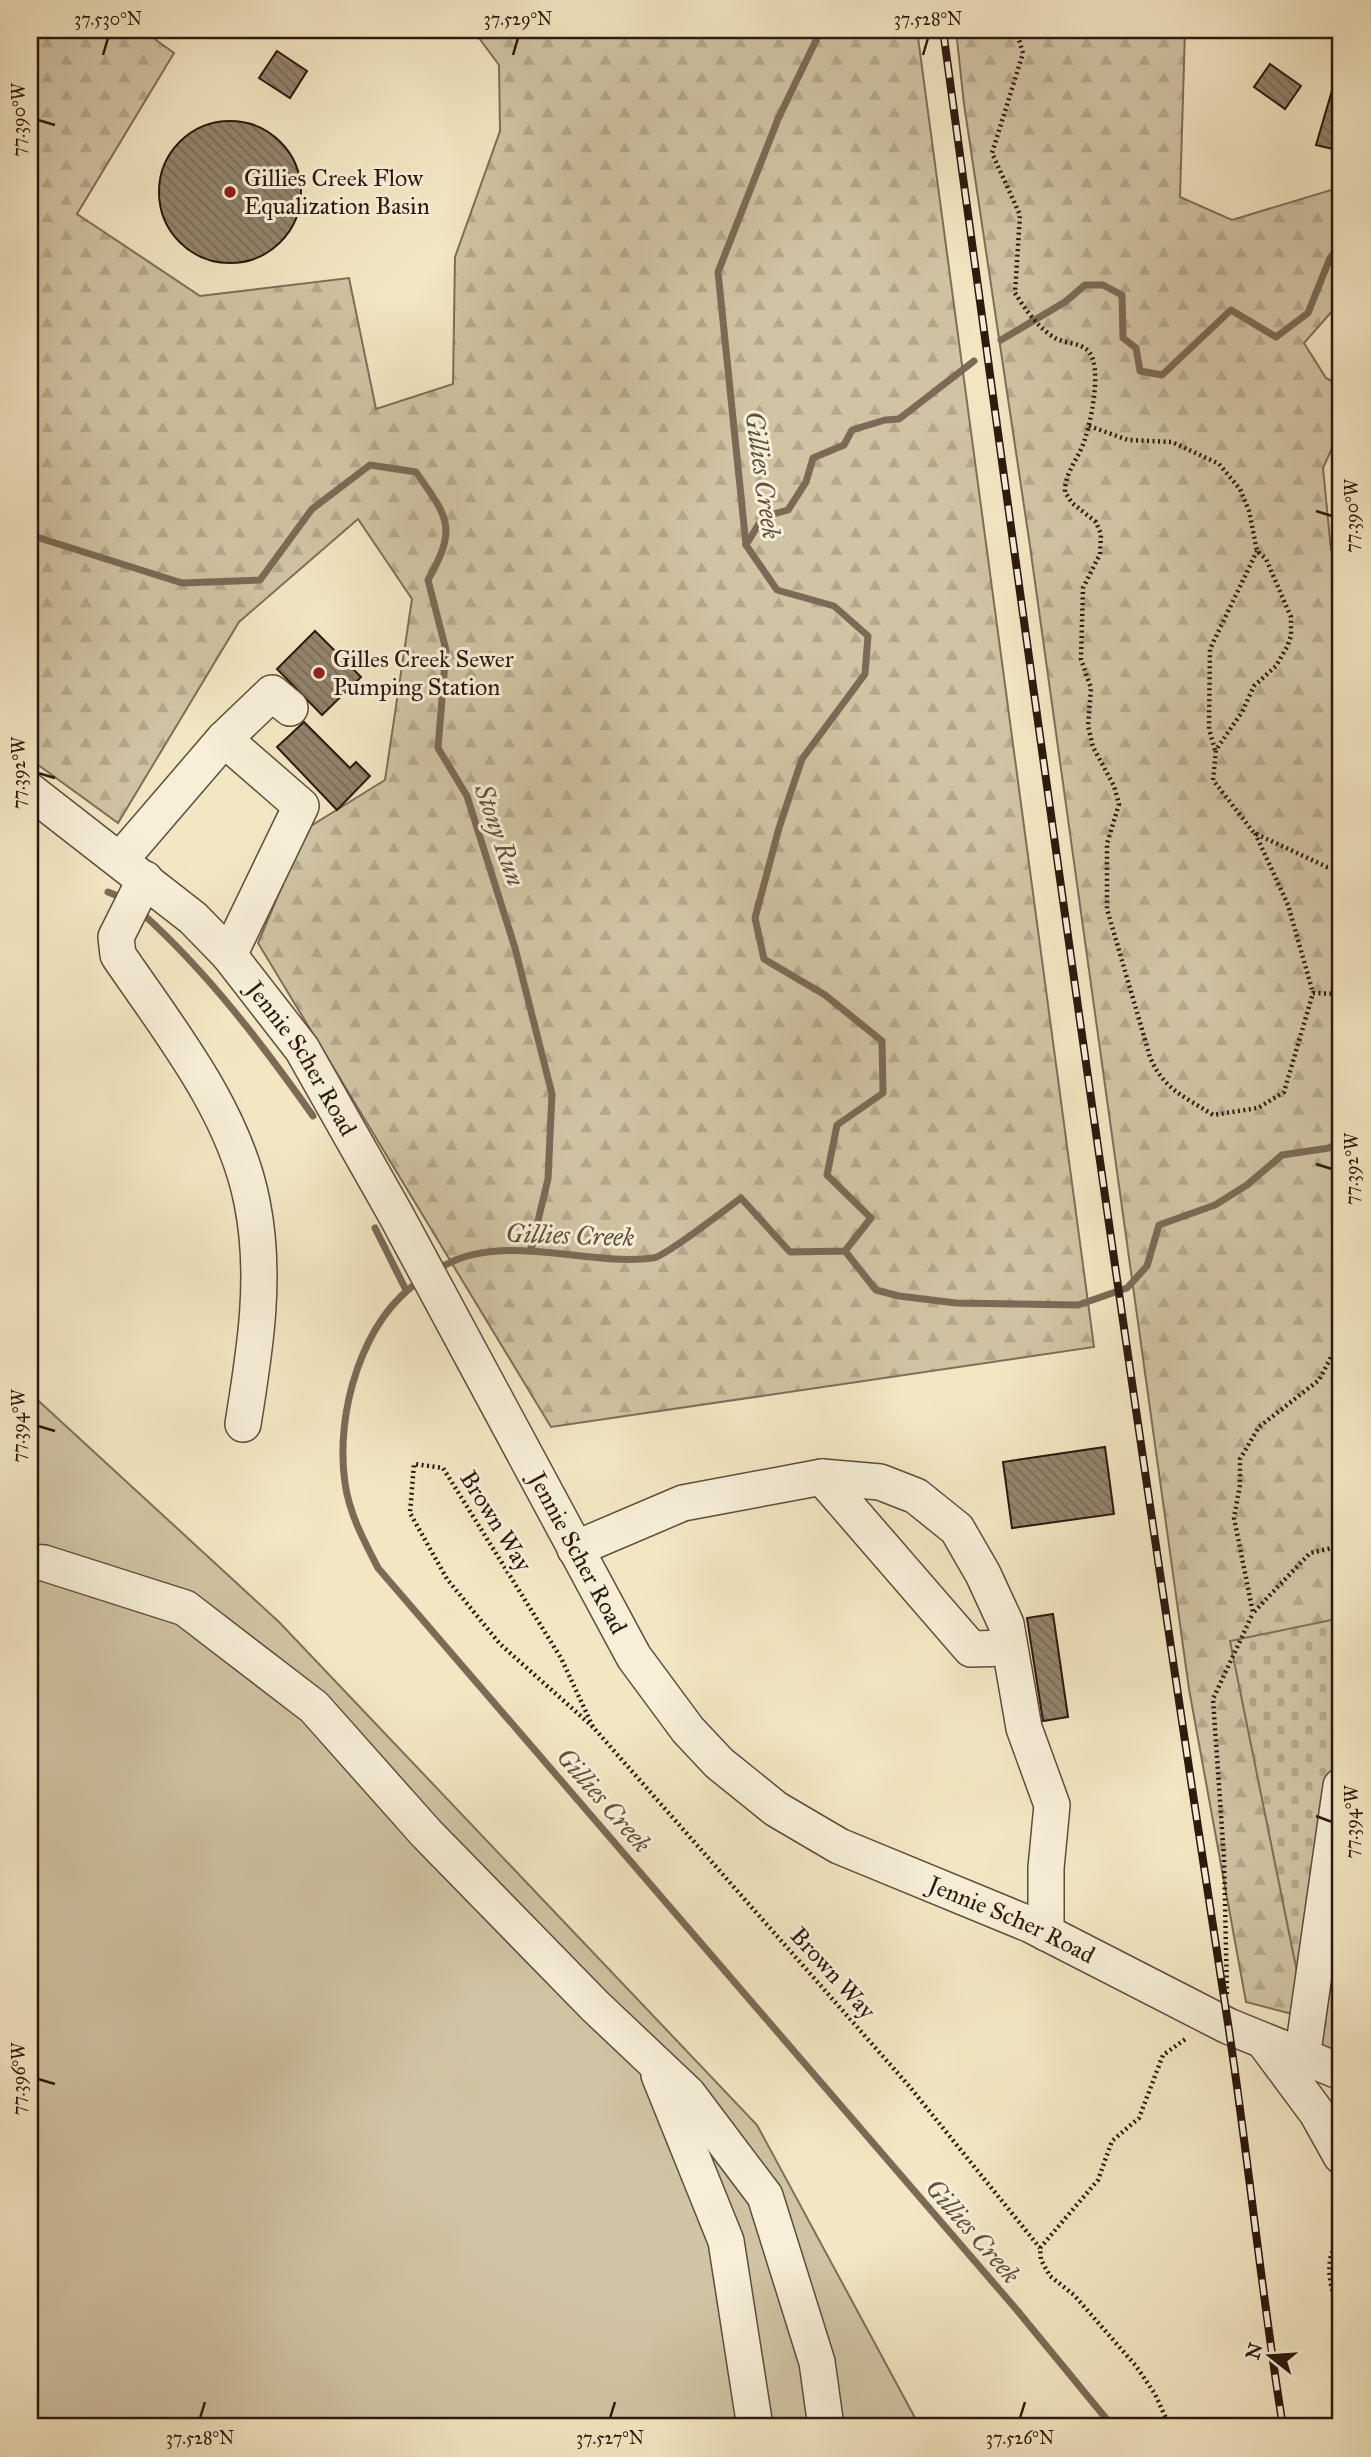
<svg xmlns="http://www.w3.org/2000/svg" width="1371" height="2457" viewBox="0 0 1371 2457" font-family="'IM FELL Great Primer',serif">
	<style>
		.green { fill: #d1c4a4; stroke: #7f6e5a; stroke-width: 2 }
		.forest { fill: url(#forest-firs); stroke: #7f6e5a; stroke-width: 2 }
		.cemetery { fill: url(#cemetery-stones); stroke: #7f6e5a; stroke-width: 2 }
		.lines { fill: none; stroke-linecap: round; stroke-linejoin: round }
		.stream { stroke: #7c6a56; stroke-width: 7 }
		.building { fill: url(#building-back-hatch); stroke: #2d180f; stroke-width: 2 }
		.minor-casing { stroke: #5e4c3c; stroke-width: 38 }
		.path { stroke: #2d180f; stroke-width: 4.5; stroke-dasharray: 2 3.5; stroke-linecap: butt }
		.minor { stroke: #f7efd8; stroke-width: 35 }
		.rail-casing { stroke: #2d180f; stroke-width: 8 }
		.rail { stroke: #f7efd8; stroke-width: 5; stroke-dasharray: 16; stroke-linecap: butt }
		.ticks { fill: none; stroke: #2d180f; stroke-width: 2.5 }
		.poi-dot { fill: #8f2418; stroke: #f7efd8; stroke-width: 2.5 }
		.labels { text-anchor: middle; stroke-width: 6; stroke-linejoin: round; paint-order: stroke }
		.poi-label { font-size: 24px; fill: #2d180f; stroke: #f7efd8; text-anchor: start }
		.street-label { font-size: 24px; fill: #2d180f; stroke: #f7efd8 }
		.water-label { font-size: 26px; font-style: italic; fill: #614f3f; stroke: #f7efd8 }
		.neatline { fill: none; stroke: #2d180f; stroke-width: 2.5 }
		.ticks-label { font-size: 18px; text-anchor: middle; fill: #2d180f }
	</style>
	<defs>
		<pattern id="forest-firs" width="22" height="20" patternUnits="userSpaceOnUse" patternTransform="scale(1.75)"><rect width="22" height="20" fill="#d1c4a4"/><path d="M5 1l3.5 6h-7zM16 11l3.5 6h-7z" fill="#b4a88c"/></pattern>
		<pattern id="cemetery-stones" width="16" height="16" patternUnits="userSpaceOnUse" patternTransform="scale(1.75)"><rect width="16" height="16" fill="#d1c4a4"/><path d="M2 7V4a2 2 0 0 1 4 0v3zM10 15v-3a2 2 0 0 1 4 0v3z" fill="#b4a88c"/></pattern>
		<pattern id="building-back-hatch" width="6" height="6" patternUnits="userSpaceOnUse" patternTransform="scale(1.75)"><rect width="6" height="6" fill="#94846d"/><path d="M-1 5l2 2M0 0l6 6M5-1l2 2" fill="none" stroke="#796b58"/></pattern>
	</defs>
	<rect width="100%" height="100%" fill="#f3e7c3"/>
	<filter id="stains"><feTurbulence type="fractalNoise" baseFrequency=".00286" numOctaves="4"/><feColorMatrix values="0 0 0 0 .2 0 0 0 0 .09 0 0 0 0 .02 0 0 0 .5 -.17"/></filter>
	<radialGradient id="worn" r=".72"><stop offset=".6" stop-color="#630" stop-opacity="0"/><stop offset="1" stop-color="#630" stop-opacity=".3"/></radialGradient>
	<polygon class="green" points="30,1393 279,1622 757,2125 920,2427 30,2427"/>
	<g class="forest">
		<polygon points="30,30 142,30 174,53 77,214 200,296 349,278 376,409 453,384 455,257 500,131 499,65 473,30 917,30 1094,1347 551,1427 258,943 306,829 385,780 412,599 358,519 239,622 118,823 30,759"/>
		<polygon points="956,30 1185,30 1180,197 1232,220 1341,187 1341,301 1304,343 1326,378 1341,386 1341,428 1323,468 1331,550 1341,549 1341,1745 1300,2016 1246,2002 1189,1689 1030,546 964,104"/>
	</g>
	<polygon class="cemetery" points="1341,1618 1341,2062 1313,2051 1230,1641"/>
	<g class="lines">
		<g class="stream">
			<polyline points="1001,340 1065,302 1085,285 1103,285 1122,295 1123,338 1136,348 1140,371 1162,375 1231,310 1276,337 1308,313 1330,258 1341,245"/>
			<path d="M30 535 182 583 260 580 312 509 370 465 416 472C448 518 458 527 428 580L446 650 438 748 467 796 515 948 552 1094 548 1179 531 1250"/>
			<polyline points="746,545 763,517 788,510 806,482 813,458 844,445 852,430 885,420 899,419 974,361"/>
			<polyline points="108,892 123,898"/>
			<path d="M144 915C208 973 263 1045 313 1116"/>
			<polyline points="375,1228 406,1290"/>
			<polyline points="845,1251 876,1290 899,1296 956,1303 1078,1305 1127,1288 1147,1266 1159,1225 1215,1205 1247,1185 1282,1155 1329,1148 1341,1141"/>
			<path d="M437 1270C498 1229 586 1267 653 1258 665 1257 727 1208 741 1198L790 1252 845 1251 871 1218 827 1175 837 1125 883 1093 882 1041 825 995 764 959 755 918 779 828 802 759 865 674 868 636 834 606 777 590 746 545 718 272 778 119 821 30"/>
			<path d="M421 1280C361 1320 335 1414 345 1483 349 1513 364 1541 378 1568L1016 2309 1113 2427"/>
		</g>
	</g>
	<g class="building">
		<polygon points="277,51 307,71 290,98 259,78"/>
		<polygon points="1270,64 1301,86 1285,109 1254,87"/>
		<polygon points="1336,77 1341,77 1341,151 1316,145"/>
		<circle cx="230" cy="192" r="71"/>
		<polygon points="315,631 361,677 322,715 277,669"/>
		<polygon points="304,722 350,768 356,762 370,776 337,810 277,747"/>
		<polygon points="1105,1447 1114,1514 1012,1528 1003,1462"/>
		<polygon points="1053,1614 1068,1717 1043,1721 1027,1618"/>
	</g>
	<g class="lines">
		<g class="minor-casing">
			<g id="minor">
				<polyline points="224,739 301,806 229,955"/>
				<path id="s1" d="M30 791 193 918 229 955 302 1049 396 1215 634 1657 688 1730 719 1763 776 1809 839 1846 1031 1925 1228 2026 1341 2072"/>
				<polyline points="120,860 224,739 272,693 290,708"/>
				<path d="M145 879 116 937 118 955C169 1030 234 1110 252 1202 267 1276 255 1350 243 1424"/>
				<polyline points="822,1477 971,1649 1009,1648"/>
				<polyline points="575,1549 683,1503 822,1477 880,1482 916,1496 957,1529 983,1574 1006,1624 1024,1728 1052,1805 1046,1868 1046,1933"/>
				<polyline points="30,1562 44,1563 185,1608 314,1707 426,1833 595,2006 688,2094 765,2196 817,2362 826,2427"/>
				<polyline points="1265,2043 1317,2113 1341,2156"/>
				<polyline points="1302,2058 1341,1786"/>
				<polyline points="659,2075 726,2241 755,2427"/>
			</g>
		</g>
		<g class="path">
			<path d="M1016 30 1023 53 992 153 1020 215 1015 293C1025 309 1038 328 1055 338 1065 344 1081 342 1089 352 1103 368 1090 429 1082 447 1075 463 1065 474 1065 492L1072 503 1096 522 1101 534 1100 554 1083 588 1081 659 1091 688 1088 726 1093 747 1114 786 1119 804 1107 844V909L1150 1057C1164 1090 1184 1096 1213 1115L1258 1108 1284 1092 1313 993 1341 994"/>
			<polyline points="1089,426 1128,440 1172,442 1219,464 1240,489 1249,511 1257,551 1266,559 1291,617 1291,636 1287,647 1276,666 1254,686 1242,712 1216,750 1213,780 1254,833 1327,867 1341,869"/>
			<polyline points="1215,750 1209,729 1210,649 1257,551"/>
			<polyline points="1255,833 1288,905 1313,993"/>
			<polyline points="1341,1200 1341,1214"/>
			<polyline points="1341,1338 1319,1380 1259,1427 1240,1459 1240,1485 1234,1518 1253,1613 1310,1553 1341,1546"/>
			<polyline points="593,1727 500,1644 447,1579 410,1513 414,1464 443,1468 561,1658 593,1727 909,2086 1040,2248"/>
			<polyline points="1227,1994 1224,1858 1213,1699 1253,1613"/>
			<path d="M1341 2237C1320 2263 1332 2290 1341 2318"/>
			<polyline points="1170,2427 1155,2394 1136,2366 1074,2295 1050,2276 1041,2260 1040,2248 1098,2180 1112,2141 1139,2118 1163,2055 1187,2038"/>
		</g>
		<use href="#minor" class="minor"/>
		<g class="rail-casing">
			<path id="rail" d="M943 30C1033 693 1125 1356 1227 2017 1248 2154 1261 2291 1283 2427"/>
		</g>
		<use href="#rail" class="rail"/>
	</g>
	<path class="ticks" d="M103 55 108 38M513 55 518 38M923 55 928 38M38 120 55 125M1316 511 1332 516M38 773 55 778M1316 1164 1332 1169M38 1426 55 1431M1316 1816 1332 1822M38 2079 55 2084M200 2418 205 2402M610 2418 615 2402M1020 2418 1025 2402"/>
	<g class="poi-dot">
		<circle cx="230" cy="192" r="7"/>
		<circle cx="319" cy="673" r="7"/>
	</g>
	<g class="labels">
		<g class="poi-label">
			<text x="244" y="186">Gillies Creek Flow<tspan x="244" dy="28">Equalization Basin</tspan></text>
			<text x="333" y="667">Gilles Creek Sewer<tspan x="333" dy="28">Pumping Station</tspan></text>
		</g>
		<g class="street-label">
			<text dy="8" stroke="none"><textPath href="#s1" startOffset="385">Jennie Scher Road</textPath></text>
			<text transform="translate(496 1521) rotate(58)" y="8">Brown Way</text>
			<text dy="8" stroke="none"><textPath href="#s1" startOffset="952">Jennie Scher Road</textPath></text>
			<text dy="8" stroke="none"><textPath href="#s1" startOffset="1540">Jennie Scher Road</textPath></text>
			<text transform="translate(833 1973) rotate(48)" y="8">Brown Way</text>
		</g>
		<g class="water-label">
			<text transform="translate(763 475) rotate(82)" y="9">Gillies Creek</text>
			<text transform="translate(500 835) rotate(71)" y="9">Stony Run</text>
			<text transform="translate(570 1235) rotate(2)" y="9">Gillies Creek</text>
			<text transform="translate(604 1800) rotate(49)" y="9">Gillies Creek</text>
			<text transform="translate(973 2231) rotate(49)" y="9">Gillies Creek</text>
		</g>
	</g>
	<rect width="1371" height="2457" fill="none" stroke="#f3e7c3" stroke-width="77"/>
	<g transform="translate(1270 2356) rotate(287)" stroke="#f7efd8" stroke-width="5" paint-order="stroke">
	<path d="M0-5L12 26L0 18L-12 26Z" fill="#2d180f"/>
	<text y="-10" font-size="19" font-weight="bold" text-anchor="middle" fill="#2d180f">N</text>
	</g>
	<rect x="38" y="38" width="1294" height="2380" class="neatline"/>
	<g class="ticks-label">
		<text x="108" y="25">37.530°N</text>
		<text x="518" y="25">37.529°N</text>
		<text x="928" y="25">37.528°N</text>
		<text transform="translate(19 120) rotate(-90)" y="6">77.390°W</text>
		<text transform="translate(1352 516) rotate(-90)" y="6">77.390°W</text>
		<text transform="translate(19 773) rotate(-90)" y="6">77.392°W</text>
		<text transform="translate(1352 1169) rotate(-90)" y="6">77.392°W</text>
		<text transform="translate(19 1426) rotate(-90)" y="6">77.394°W</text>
		<text transform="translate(1352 1822) rotate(-90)" y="6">77.394°W</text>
		<text transform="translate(19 2079) rotate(-90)" y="6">77.396°W</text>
		<text x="200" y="2444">37.528°N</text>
		<text x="610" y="2444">37.527°N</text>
		<text x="1020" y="2444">37.526°N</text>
	</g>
	<rect width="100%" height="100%" filter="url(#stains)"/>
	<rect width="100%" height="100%" fill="url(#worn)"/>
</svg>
